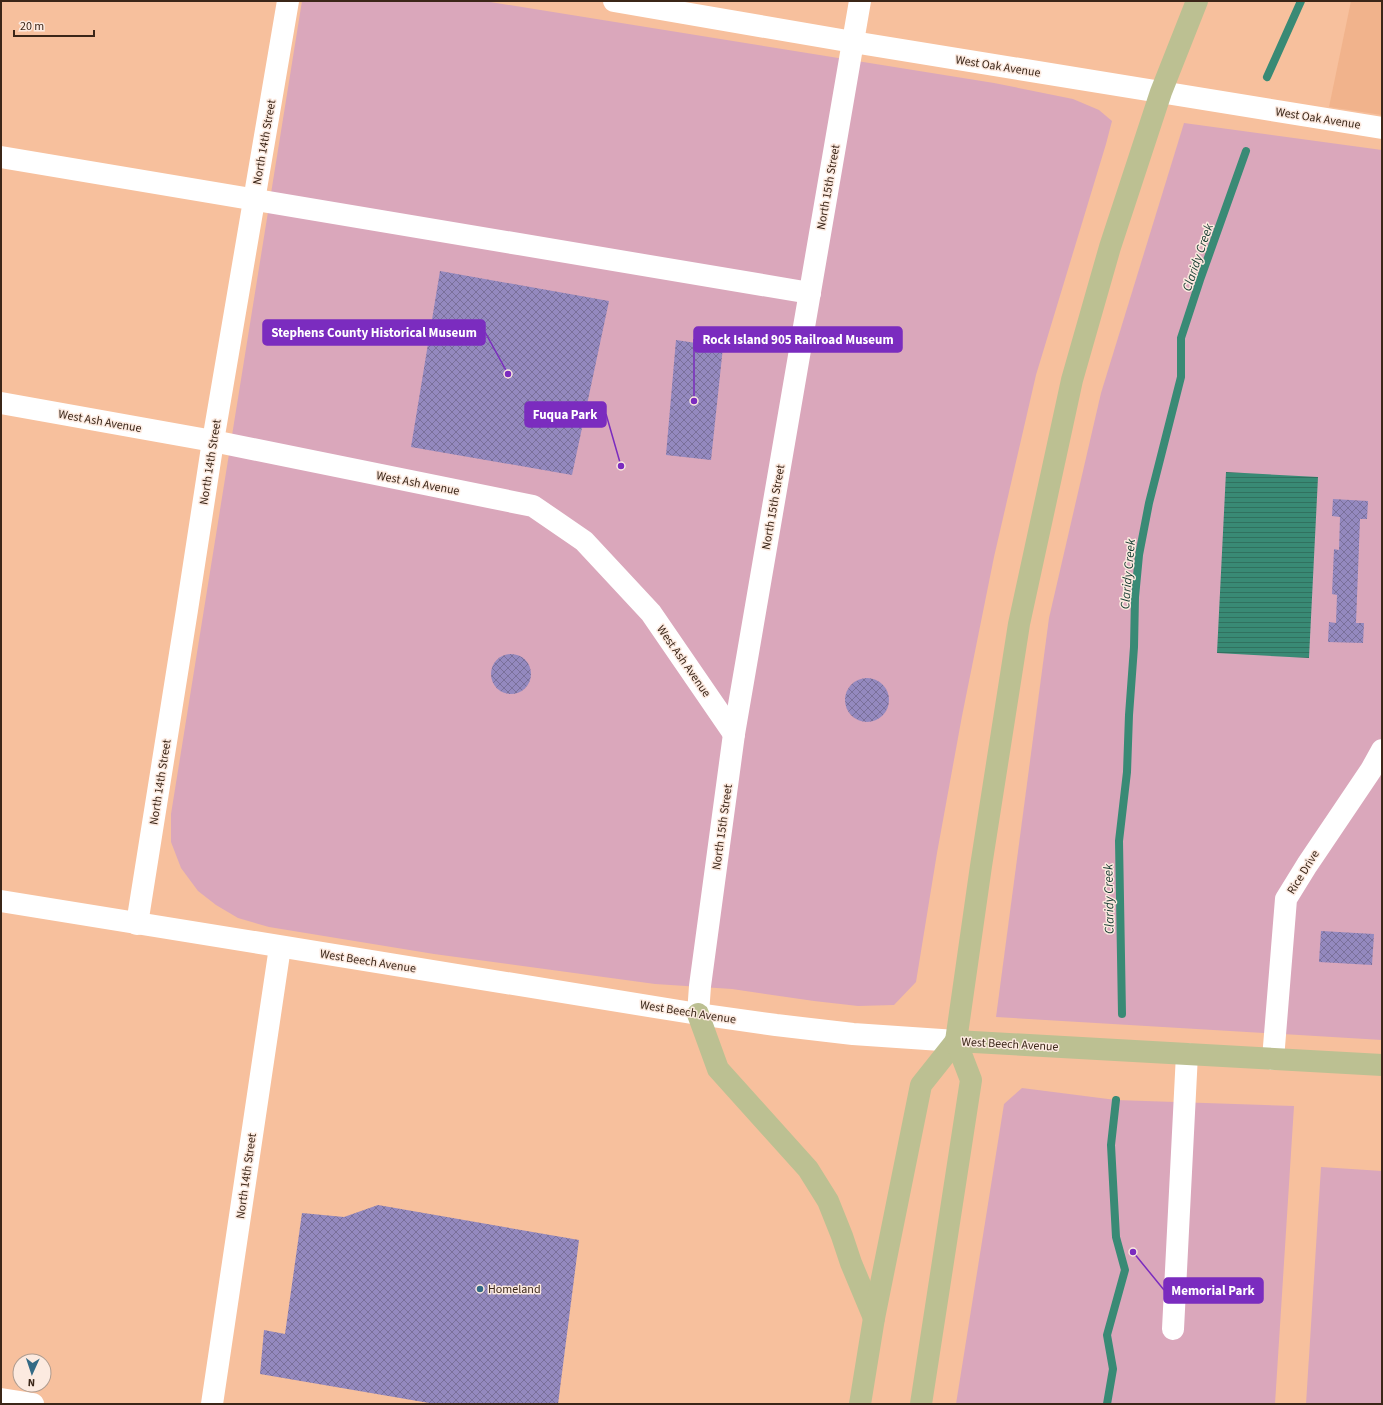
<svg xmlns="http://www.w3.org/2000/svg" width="1383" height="1405" viewBox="0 0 1383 1405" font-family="'Source Sans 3',sans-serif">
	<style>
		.built { fill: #f1b38c }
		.green { fill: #daa7bb }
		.water { fill: url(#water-rules) }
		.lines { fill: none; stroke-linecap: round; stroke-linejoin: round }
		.stream { stroke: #398a75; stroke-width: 8 }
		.building { fill: url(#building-cross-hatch) }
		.minor { stroke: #fff; stroke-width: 22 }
		.major { stroke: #bcc092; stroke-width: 22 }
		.poi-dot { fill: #346a85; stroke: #fceae0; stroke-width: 1.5 }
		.labels { text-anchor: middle; stroke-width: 3; stroke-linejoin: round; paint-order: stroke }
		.street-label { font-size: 12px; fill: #3b2618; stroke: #fceae0 }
		.poi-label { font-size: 12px; fill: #3b2618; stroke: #fceae0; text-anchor: start }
		.water-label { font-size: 13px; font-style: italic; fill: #153a30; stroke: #fceae0 }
		.leader { fill: none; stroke: #7b2cbf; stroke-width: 1.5 }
		.callout-dot { fill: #7b2cbf; stroke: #fceae0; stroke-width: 1.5 }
		.callout { fill: #7b2cbf; stroke: #7b2cbf; stroke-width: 1.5 }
		.callout-label { font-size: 13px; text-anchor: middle; font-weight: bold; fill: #fff }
	</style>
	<defs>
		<pattern id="water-rules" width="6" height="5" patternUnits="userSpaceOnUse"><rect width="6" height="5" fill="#398a75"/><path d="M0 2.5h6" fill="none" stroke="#31715f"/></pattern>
		<pattern id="building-cross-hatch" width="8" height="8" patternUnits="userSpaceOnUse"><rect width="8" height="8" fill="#9489bf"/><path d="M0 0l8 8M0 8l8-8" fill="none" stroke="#7a709a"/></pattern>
	</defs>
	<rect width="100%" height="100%" fill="#f7c09d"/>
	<polygon class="built" points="1351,1 1382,1 1382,115 1329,107"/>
	<g class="green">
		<polygon points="302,1 484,1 994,83 1073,99 1099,110 1112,121 1106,144 1036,375 994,557 962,716 937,853 916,982 894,1005 858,1006 814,1001 732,989 655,984 434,954 269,927 238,918 216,905 198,891 181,868 171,842 171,814"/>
		<polygon points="1184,123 1382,150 1382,1040 996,1017 1049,618 1101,393"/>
		<polygon points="1022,1088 1116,1100 1294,1106 1275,1404 956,1404 1004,1104"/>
		<polygon points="1321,1167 1382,1171 1382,1404 1306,1404"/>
	</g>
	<polygon class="water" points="1226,472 1318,477 1309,658 1217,653"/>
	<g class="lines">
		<g class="stream">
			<polyline points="1267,77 1301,1"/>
			<polyline points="1122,1014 1119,841 1127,772 1129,715 1134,647 1135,597 1139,555 1149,503 1181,377 1181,338 1200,280 1246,151"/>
			<polyline points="1107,1404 1113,1369 1107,1335 1125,1270 1116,1237 1111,1145 1116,1100"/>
		</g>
	</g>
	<g class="building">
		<polygon points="440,271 609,301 572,475 411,447"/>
		<polygon points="676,340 723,347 711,460 666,455"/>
		<polygon points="1333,499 1368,501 1367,519 1360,519 1356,623 1364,623 1363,643 1328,642 1329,622 1336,623 1337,595 1332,594 1334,549 1339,550 1340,517 1332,516"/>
		<circle cx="511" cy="674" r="20"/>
		<circle cx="867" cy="700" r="22"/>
		<polygon points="1321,931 1374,934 1372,965 1319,962"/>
		<polygon points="378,1205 579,1240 558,1404 435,1404 260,1374 264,1330 285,1334 302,1213 344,1217"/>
	</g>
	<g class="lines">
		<g class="minor">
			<polyline points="614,1 853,42 1382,128"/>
			<polyline points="1,157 810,293"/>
			<polyline points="1,403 213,441 533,506 584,541 651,613 734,734"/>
			<polyline points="1,901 698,1014 776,1025 853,1034 956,1041"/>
			<polyline points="137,924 187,610 213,441 288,1"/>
			<polyline points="698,1014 700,986 734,734 860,1"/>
			<polyline points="1273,1059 1286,899 1307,865 1371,770 1382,750"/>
			<polyline points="1173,1329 1187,1054"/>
			<polyline points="1,1399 33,1404"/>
			<polyline points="212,1404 280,947"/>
		</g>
		<g class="major">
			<polyline points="698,1014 718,1069 808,1169 828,1201 842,1236 851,1263 874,1318"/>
			<polyline points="956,1041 1382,1065"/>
			<polyline points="860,1404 874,1318 921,1085 956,1041"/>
			<polyline points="921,1404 971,1080 956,1041 981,866 1019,624 1072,380 1110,247 1161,92 1197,1"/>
		</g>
	</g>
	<circle class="poi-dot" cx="480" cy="1289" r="4"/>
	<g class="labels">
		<g class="street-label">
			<text transform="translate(998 66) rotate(9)" y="4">West Oak Avenue</text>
			<text transform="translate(1318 118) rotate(9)" y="4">West Oak Avenue</text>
			<text transform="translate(264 142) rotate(-80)" y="4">North 14th Street</text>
			<text transform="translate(828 187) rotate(-80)" y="4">North 15th Street</text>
			<text transform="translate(100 421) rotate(10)" y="4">West Ash Avenue</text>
			<text transform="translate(210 462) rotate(-81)" y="4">North 14th Street</text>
			<text transform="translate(418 483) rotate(11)" y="4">West Ash Avenue</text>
			<text transform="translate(773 507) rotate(-80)" y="4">North 15th Street</text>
			<text transform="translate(684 661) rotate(55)" y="4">West Ash Avenue</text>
			<text transform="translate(160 782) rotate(-81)" y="4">North 14th Street</text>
			<text transform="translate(722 827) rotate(-82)" y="4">North 15th Street</text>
			<text transform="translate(1303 872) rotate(-58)" y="4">Rice Drive</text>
			<text transform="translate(368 961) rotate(9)" y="4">West Beech Avenue</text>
			<text transform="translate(688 1012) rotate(9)" y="4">West Beech Avenue</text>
			<text transform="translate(1010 1044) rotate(3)" y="4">West Beech Avenue</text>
			<text transform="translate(246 1176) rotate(-82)" y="4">North 14th Street</text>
		</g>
		<g class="poi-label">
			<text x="488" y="1293">Homeland</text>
		</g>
		<g class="water-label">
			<text transform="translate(1197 257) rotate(-71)" y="5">Claridy Creek</text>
			<text transform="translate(1127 574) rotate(-85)" y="5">Claridy Creek</text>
			<text transform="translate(1108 899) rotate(-91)" y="5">Claridy Creek</text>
		</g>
	</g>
	<path class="leader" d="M508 374L485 332M694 401L694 339M621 466L606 414M1133 1252L1164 1290"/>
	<g class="callout-dot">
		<circle cx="508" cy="374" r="4"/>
		<circle cx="694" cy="401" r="4"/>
		<circle cx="621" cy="466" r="4"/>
		<circle cx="1133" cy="1252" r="4"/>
	</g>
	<g class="callout">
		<rect x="263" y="320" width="222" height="25" rx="4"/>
		<rect x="694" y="327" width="208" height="25" rx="4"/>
		<rect x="525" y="402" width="81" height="25" rx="4"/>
		<rect x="1164" y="1278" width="99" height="25" rx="4"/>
	</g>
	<g class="callout-label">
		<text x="374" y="337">Stephens County Historical Museum</text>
		<text x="798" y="344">Rock Island 905 Railroad Museum</text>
		<text x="565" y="419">Fuqua Park</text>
		<text x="1213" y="1295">Memorial Park</text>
	</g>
	<rect width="1383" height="1405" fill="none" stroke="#3b2618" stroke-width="4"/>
	<g transform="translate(32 1373) rotate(183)"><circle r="19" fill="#fceae0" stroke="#af9c90"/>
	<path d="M0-3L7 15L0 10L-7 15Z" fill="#346a85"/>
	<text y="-6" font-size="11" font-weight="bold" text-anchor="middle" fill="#3b2618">N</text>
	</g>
	<path d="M14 30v6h80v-6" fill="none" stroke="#3b2618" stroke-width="2"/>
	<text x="20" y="30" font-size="12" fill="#3b2618" stroke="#fceae0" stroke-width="3" paint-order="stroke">20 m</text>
</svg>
